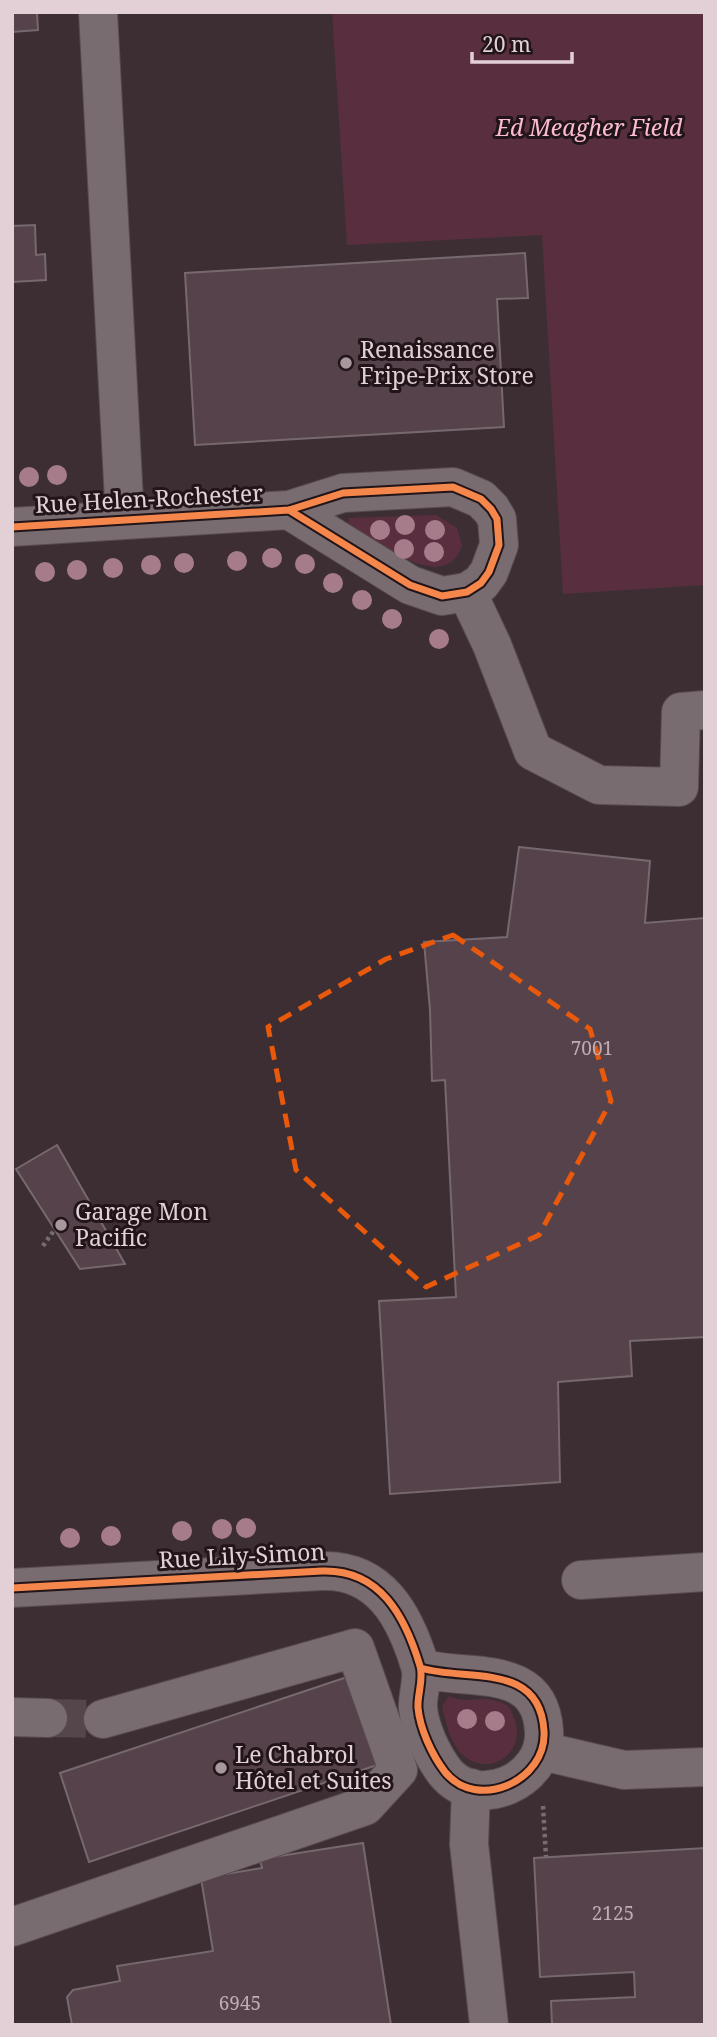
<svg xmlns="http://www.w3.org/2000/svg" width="717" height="2037" viewBox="0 0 717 2037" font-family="'Noto Serif',serif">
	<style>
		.green { fill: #592f40 }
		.building { fill: #56424a; stroke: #76696e; stroke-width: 2 }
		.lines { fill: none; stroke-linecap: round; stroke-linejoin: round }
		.minor-tunnel { stroke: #55464b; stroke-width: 38; stroke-dasharray: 38 19; stroke-linecap: butt }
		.minor-casing { stroke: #584c50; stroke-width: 40 }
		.path { stroke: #776c70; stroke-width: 4.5; stroke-dasharray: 3.5 3.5; stroke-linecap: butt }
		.minor { stroke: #786c70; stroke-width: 38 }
		.cycleway-casing { stroke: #211519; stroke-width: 11 }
		.cycleway { stroke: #f5874c; stroke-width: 7 }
		.tree { fill: #a67c8b }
		.marked { fill: none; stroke: #e8590c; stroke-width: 5; stroke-dasharray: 14 9; stroke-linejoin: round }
		.poi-dot { fill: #a8979d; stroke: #211519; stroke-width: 2.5 }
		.labels { text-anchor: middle; stroke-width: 6; stroke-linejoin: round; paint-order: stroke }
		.number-label { font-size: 19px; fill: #bfacb3 }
		.park-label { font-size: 23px; font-style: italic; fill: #fcbbd3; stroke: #211519 }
		.poi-label { font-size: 23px; fill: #e2d0d6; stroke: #211519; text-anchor: start }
		.street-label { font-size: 23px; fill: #e2d0d6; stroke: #211519 }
	</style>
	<rect width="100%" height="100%" fill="#3c2e33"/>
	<g class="green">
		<polygon points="332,12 705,12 705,585 563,594 542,235 347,245"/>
		<path d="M436 515 457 528 462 545C446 597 376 541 348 526L349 518Z"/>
		<path d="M449 1696C470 1706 485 1692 508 1706 537 1749 488 1784 459 1751 449 1739 446 1721 442 1706Z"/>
	</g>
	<g class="building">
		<polygon points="12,12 37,12 38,30 12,32"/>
		<polygon points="35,225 36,255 45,254 46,280 12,282 12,226"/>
		<polygon points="525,253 528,298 497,299 504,427 195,445 185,273"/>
		<polygon points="519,847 650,861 645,923 705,918 705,1337 630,1341 632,1376 558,1382 560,1482 390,1494 379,1301 456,1297 445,1080 432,1081 430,1010 424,942 507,937"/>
		<polygon points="57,1145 125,1264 80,1269 16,1169"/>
		<polygon points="353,1675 383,1763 89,1862 60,1773"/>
		<polygon points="363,1843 391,2025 72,2025 67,1997 73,1990 120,1981 117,1966 213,1951 201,1878 262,1868 260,1859"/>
		<polygon points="705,1848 705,2025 552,2025 551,2001 635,1997 634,1972 540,1977 534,1858"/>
	</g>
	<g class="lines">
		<polyline class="minor-tunnel" points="48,1718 103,1719"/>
		<g class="minor-casing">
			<g id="minor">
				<polyline points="98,12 125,519"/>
				<polyline points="12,527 289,510 343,493 453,487 481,499 491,509 497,519 499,545 489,572 481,583 467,592 442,596 410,585 289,510"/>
				<polyline points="467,592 492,645 533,751 599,785 679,787 681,712 705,710"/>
				<polyline points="581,1580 705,1572"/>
				<path d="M12 1588 322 1571C380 1569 405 1616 420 1666 424 1679 417 1695 418 1708 420 1729 432 1755 445 1772 477 1812 547 1781 544 1731 540 1661 466 1682 421 1668"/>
				<polyline points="12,1717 48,1718"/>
				<polyline points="542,1751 624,1770 705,1767"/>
				<polyline points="471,1788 469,1844 489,2025"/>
				<polyline points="12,1927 365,1806 398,1770 355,1648 103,1719"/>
			</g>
		</g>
		<g class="path">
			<polyline points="43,1246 55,1229"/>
			<polyline points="543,1806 546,1857"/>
		</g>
		<use href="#minor" class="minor"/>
		<g class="cycleway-casing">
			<g id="cycleway">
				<polyline points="12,527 289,510 343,493 453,487 481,499 491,509 497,519 499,545 489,572 481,583 467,592 442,596 410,585 289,510"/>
				<path d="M12 1588 322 1571C380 1569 405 1616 420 1666 424 1679 417 1695 418 1708 420 1729 432 1755 445 1772 477 1812 547 1781 544 1731 540 1661 466 1682 421 1668"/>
			</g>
		</g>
		<use href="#cycleway" class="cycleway"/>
	</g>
	<g class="tree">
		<circle cx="57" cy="475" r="10"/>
		<circle cx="29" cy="477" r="10"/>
		<circle cx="405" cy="525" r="10"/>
		<circle cx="380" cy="530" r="10"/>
		<circle cx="435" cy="530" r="10"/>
		<circle cx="404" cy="549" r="10"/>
		<circle cx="434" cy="552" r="10"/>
		<circle cx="272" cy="558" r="10"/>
		<circle cx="237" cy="561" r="10"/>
		<circle cx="184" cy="563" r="10"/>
		<circle cx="305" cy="564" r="10"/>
		<circle cx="151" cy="565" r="10"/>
		<circle cx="113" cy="568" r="10"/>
		<circle cx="77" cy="570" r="10"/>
		<circle cx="45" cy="572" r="10"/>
		<circle cx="333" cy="583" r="10"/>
		<circle cx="362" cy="600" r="10"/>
		<circle cx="392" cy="619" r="10"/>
		<circle cx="439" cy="639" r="10"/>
		<circle cx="246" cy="1528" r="10"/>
		<circle cx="222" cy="1529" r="10"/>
		<circle cx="182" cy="1531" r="10"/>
		<circle cx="111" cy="1536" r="10"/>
		<circle cx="70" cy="1538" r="10"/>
		<circle cx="467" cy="1719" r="10"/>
		<circle cx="495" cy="1721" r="10"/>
	</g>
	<path class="marked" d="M453 935 590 1029 611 1101 539 1235 426 1287 296 1170 268 1027 386 959Z"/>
	<g class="poi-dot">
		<circle cx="346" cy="363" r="7"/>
		<circle cx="61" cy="1225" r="7"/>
		<circle cx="221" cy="1768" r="7"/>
	</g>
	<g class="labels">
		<g class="number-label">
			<text x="592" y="1055">7001</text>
			<text x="613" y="1920">2125</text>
			<text x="240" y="2010">6945</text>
		</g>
		<g class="park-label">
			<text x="589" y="136">Ed Meagher Field</text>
		</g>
		<g class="poi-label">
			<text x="360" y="358">Renaissance<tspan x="360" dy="26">Fripe-Prix Store</tspan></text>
			<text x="75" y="1220">Garage Mon<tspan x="75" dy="26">Pacific</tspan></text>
			<text x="235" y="1763">Le Chabrol<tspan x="235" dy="26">Hôtel et Suites</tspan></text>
		</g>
		<g class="street-label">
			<text transform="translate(149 499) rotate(-3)" y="8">Rue Helen-Rochester</text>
			<text transform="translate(242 1556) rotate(-3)" y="8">Rue Lily-Simon</text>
		</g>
	</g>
	<rect width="717" height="2037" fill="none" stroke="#e2d0d6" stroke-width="28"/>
	<path d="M472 52v10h100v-10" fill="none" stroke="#e2d0d6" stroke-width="3.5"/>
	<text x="482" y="52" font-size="21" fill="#e2d0d6" stroke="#211519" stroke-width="5" paint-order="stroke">20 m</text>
</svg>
